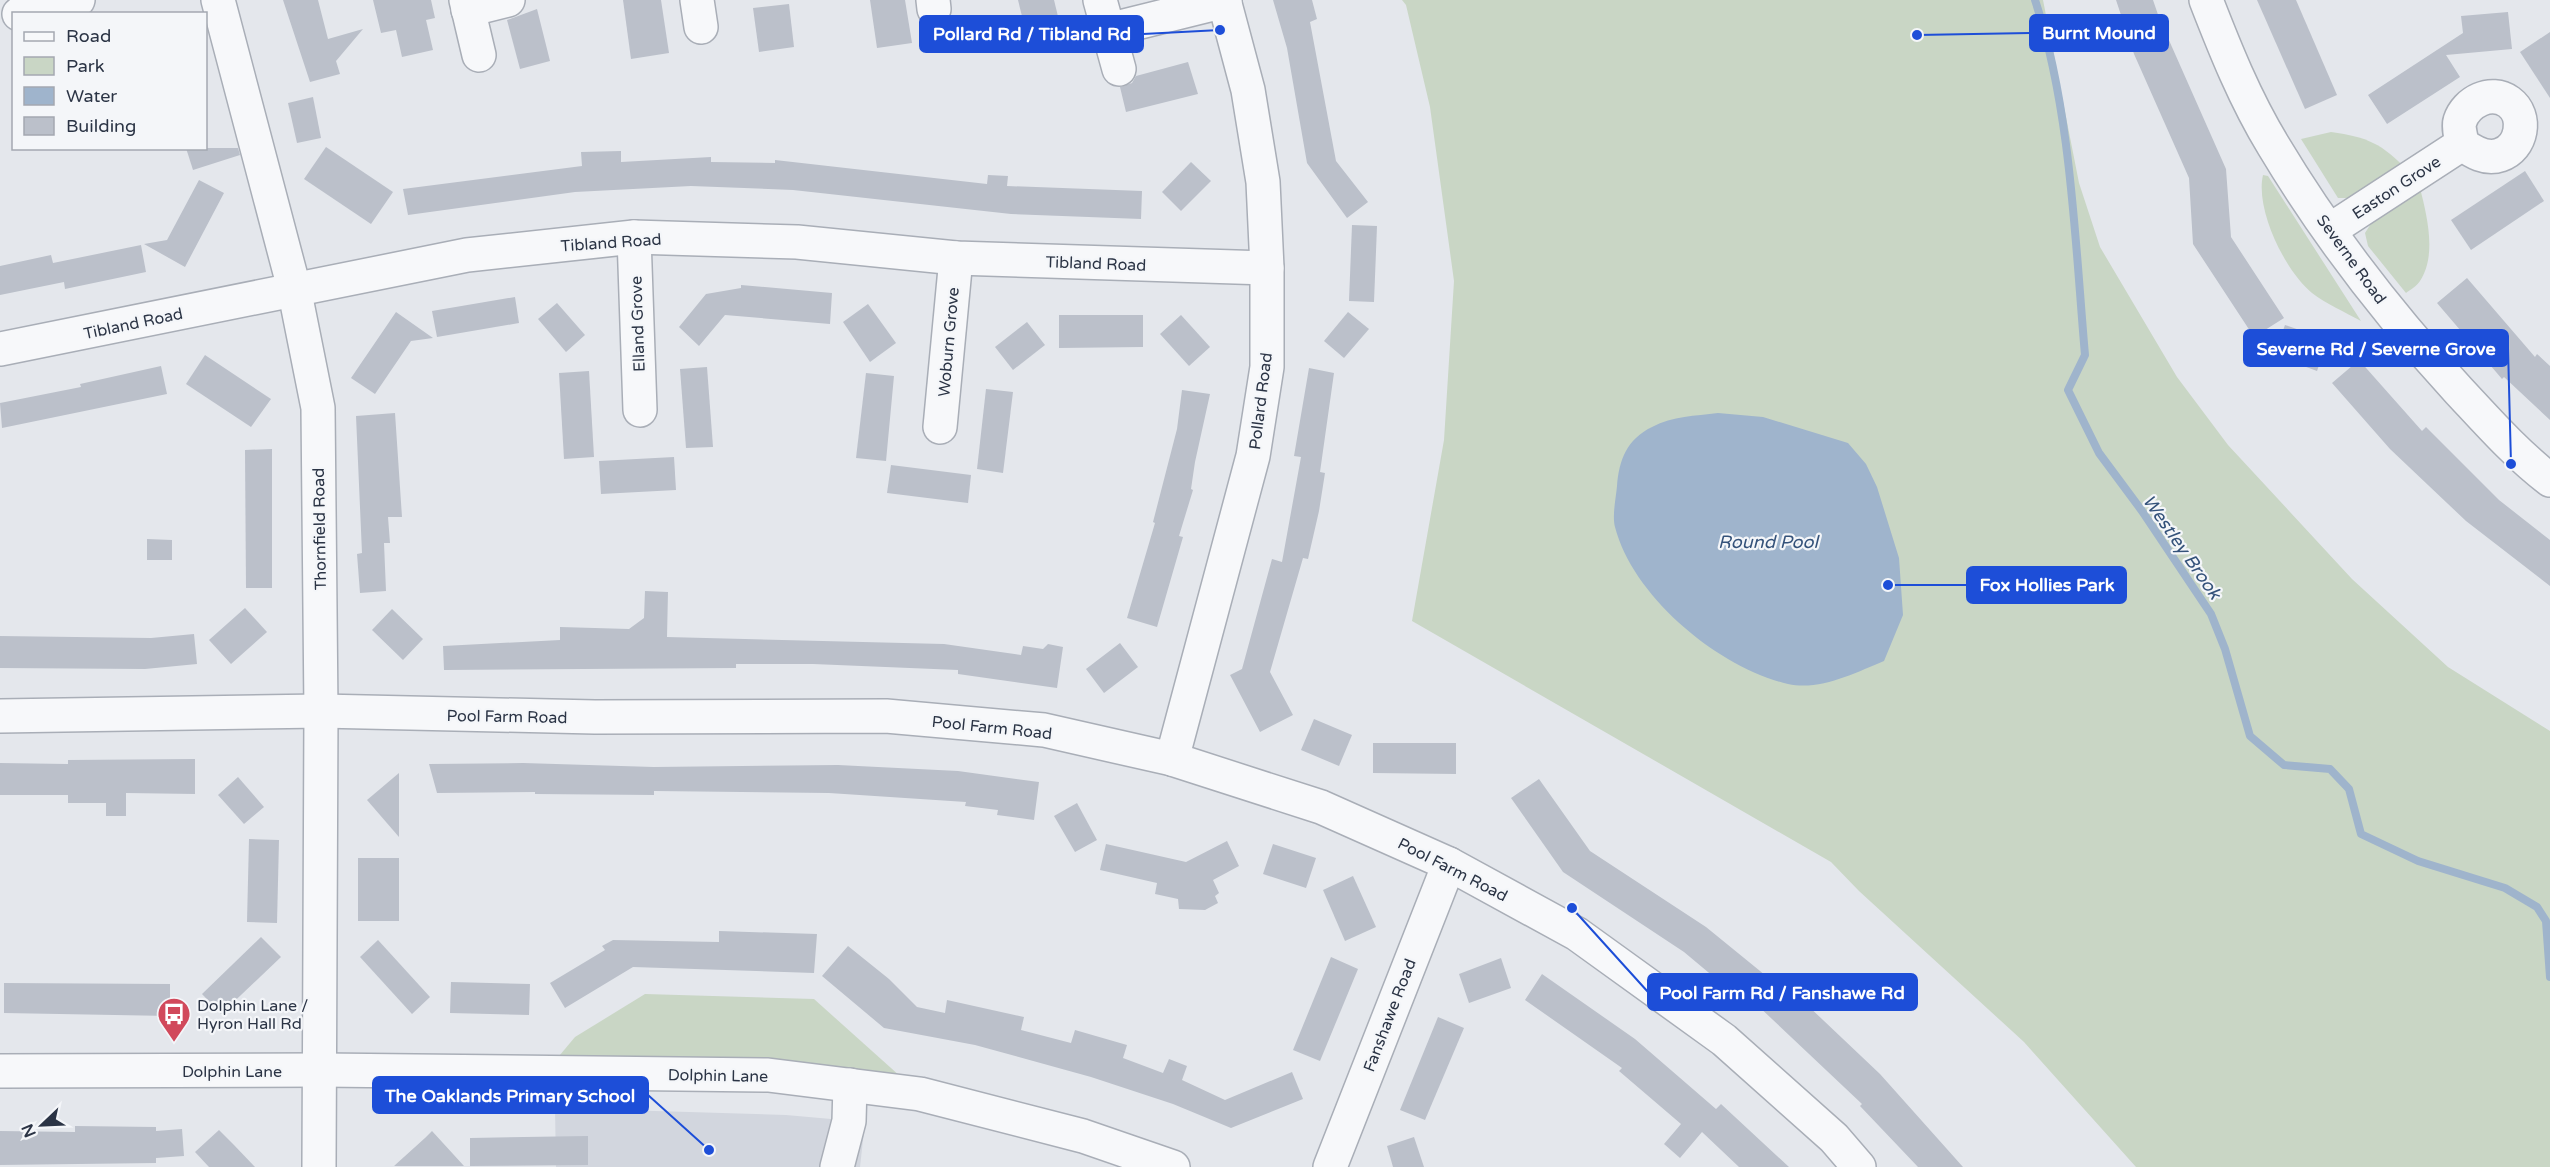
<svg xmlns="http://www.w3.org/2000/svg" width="2550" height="1167" viewBox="0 0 2550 1167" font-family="'Varela Round',sans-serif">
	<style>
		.built { fill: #d2d6de }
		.green { fill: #c9d6c5 }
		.water { fill: #9fb4cc }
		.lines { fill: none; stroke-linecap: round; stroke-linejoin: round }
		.stream { stroke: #9fb4cc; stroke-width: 8 }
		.building { fill: #bbc0ca }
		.minor-casing { stroke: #a9aeb7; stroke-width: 36 }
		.minor { stroke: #f7f8fa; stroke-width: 33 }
		.labels { text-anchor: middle; stroke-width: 4.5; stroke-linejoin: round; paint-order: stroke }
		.street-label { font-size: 16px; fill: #2b3445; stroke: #f4f6f9 }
		.poi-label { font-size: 16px; fill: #2b3445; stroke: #f4f6f9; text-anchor: start }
		.water-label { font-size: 18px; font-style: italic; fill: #34527a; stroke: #f4f6f9 }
		.leader { fill: none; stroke: #1d4ed8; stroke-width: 2 }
		.callout-dot { fill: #1d4ed8; stroke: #f4f6f9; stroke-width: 2 }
		.callout { fill: #1d4ed8; stroke: #1d4ed8; stroke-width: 2 }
		.callout-label { font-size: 18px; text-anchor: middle; font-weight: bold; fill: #fff }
	</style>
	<rect width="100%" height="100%" fill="#e4e7ec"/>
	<polygon class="built" points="555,1108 786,1115 865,1122 860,1167 556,1167"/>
	<g class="green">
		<polygon points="1402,0 2043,0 2079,183 2100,247 2177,377 2228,445 2352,579 2448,667 2550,731 2550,1167 2136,1167 2024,1042 1859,891 1831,862 1412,621 1444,440 1454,281 1430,107 1406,5"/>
		<path d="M2331 132C2368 137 2382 144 2407 170L2353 198H2338L2301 139Z"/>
		<path d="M2263 175 2268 176 2361 321C2345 312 2326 304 2312 293 2285 271 2255 209 2263 175Z"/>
		<path d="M2420 188C2427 216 2437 255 2420 281 2417 286 2410 290 2406 293L2368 246 2365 233 2372 222Z"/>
		<polygon points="645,994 814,999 920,1094 544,1074 575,1037"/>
	</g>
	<path class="water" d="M1718 413 1763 417 1848 443 1866 464 1877 487 1899 558 1903 615 1884 661C1855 673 1820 691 1788 684 1719 668 1633 597 1615 527 1612 515 1616 498 1617 486 1619 460 1627 439 1652 427 1673 416 1695 416 1718 413Z"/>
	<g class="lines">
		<path class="stream" d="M2035 0C2071 109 2075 241 2085 355L2068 390 2099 453 2142 511 2211 614 2225 649 2250 736 2284 765 2330 769 2349 789 2361 834 2418 861 2505 888 2537 907 2546 921 2550 977"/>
	</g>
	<g class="building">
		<polygon points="283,0 318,0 328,39 363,29 336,61 340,74 310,82"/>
		<polygon points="373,0 431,0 435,18 426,20 433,50 402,57 396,30 381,33"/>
		<polygon points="623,0 661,0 669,53 631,59"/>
		<polygon points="870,0 905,0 912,43 877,48"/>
		<polygon points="1018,0 1054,0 1063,37 1029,45"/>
		<polygon points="1273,0 1312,0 1317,19 1310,22 1336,161 1368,202 1347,218 1307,163 1287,48"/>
		<polygon points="2116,0 2153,0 2166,38 2168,38 2226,169 2231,237 2284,318 2254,337 2193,244 2189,178 2134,54"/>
		<polygon points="2257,0 2296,0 2337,95 2305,109"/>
		<polygon points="789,4 794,47 759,52 753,8"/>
		<polygon points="537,9 550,61 520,69 507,20"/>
		<polygon points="2508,12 2512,49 2446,55 2460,77 2387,124 2368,95 2463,33 2461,16"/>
		<polygon points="2550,32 2550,98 2520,52"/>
		<polygon points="1188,62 1198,94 1126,112 1120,87 1132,83 1136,76"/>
		<polygon points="313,97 321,138 297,143 288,103"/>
		<polygon points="326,147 393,192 371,224 304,179"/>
		<polygon points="186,148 238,148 240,155 193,170"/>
		<polygon points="621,151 621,162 711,157 711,162 775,163 775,160 987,184 988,175 1008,176 1007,186 1142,191 1141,219 1011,214 793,190 691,186 575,192 408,215 403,189 582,166 581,152"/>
		<polygon points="1191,162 1211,181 1181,211 1162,192"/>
		<polygon points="2525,171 2544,201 2471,250 2451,220"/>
		<polygon points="199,180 224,193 185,267 144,244 167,240"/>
		<polygon points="1352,225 1377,226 1374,302 1349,301"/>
		<polygon points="141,245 146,272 65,289 64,282 0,295 0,266 51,255 53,263"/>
		<polygon points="2467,278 2535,357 2537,354 2550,366 2550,420 2504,377 2502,379 2437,303"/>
		<polygon points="741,285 832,293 830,324 725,315 699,346 679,327 706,294 741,288"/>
		<polygon points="515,297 519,323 437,337 432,311"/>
		<polygon points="557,303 585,335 566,352 538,319"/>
		<polygon points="868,304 896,343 870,362 843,322"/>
		<polygon points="396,312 433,338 411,341 375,394 351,378"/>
		<polygon points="1348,312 1369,329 1344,358 1324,341"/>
		<polygon points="1059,315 1143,315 1143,347 1059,348"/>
		<polygon points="1181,315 1210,347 1189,366 1160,334"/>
		<polygon points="1027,322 1045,345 1013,370 995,347"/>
		<polygon points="2285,325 2328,340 2317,371 2274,355"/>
		<polygon points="205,355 271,399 251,427 186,384"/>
		<polygon points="2359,360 2422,431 2426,427 2499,500 2550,540 2550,586 2466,521 2390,449 2332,383"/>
		<polygon points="161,366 167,394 2,428 0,403 81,387 80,384"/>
		<polygon points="707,367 713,447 686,448 680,369"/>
		<polygon points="1309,368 1334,373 1320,472 1325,473 1319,511 1308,559 1303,558 1270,672 1293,715 1260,732 1230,675 1242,669 1272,559 1282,562 1301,457 1294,456"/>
		<polygon points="589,371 594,457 564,459 559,373"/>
		<polygon points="866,373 894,376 886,461 856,458"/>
		<polygon points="986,389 1013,392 1003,473 977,469"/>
		<polygon points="1182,390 1210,394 1195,462 1191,489 1193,490 1179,536 1183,537 1157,627 1127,618 1155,523 1153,522 1177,429"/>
		<polygon points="395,413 402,517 388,517 390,543 384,543 386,591 360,593 357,554 362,553 356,416"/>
		<polygon points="272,449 272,588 246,588 245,450"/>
		<polygon points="674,457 676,490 601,494 599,461"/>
		<polygon points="891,465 971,475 968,503 887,493"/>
		<polygon points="147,539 172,540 172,560 147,560"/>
		<polygon points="645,591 668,592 667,637 944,644 1021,655 1023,646 1043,649 1048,644 1063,647 1057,688 958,674 958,670 813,664 736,664 736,668 444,670 443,646 560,640 560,627 629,629 644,618"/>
		<polygon points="245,608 267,632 231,664 209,640"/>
		<polygon points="392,609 423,639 403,660 372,630"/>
		<polygon points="194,634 197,664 145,669 0,668 0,636 151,638"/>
		<polygon points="1120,643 1138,667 1104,693 1086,669"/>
		<polygon points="1314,719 1352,735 1339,766 1301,750"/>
		<polygon points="1373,743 1456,743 1456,774 1373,773"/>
		<polygon points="195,759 195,794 126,793 126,816 106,816 106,803 68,803 68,795 0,795 0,763 68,764 68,760"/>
		<polygon points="523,763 654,767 838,765 958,771 1039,782 1034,820 997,815 998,810 965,806 966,802 829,793 654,791 654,795 535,794 535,792 437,793 429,764"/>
		<polygon points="399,773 399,837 367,800"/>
		<polygon points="238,777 264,807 244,824 218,795"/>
		<polygon points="1539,779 1590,851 1706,927 1781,988 1785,984 1880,1074 1963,1167 1918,1167 1860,1106 1862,1104 1755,1003 1751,1008 1684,952 1563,872 1511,798"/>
		<polygon points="1077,803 1097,840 1075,852 1054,816"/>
		<polygon points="249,839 279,840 277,923 247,922"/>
		<polygon points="1227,841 1239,866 1213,880 1219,893 1215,896 1218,903 1205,910 1179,909 1178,899 1155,894 1157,883 1100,870 1106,844 1186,862"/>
		<polygon points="1273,844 1316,858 1306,888 1263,874"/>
		<rect x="358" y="858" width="41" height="63"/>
		<polygon points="1353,876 1376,927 1345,941 1323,890"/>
		<polygon points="719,931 817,934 814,973 633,967 565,1008 550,983 605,950 602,946 613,940 719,942"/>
		<polygon points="261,937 281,957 221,1014 202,994"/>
		<polygon points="378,940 430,997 412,1014 360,957"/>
		<polygon points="848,946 889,979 917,1007 945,1013 947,1000 1024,1017 1021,1030 1071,1043 1075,1030 1127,1045 1123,1058 1163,1073 1169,1059 1187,1066 1182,1080 1225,1100 1292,1072 1303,1099 1231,1128 1173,1104 1091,1077 975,1045 884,1028 822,976"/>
		<polygon points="1331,957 1358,969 1320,1061 1293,1050"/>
		<polygon points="1501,958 1511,988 1469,1003 1459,974"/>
		<polygon points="1542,974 1635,1039 1716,1109 1721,1104 1789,1167 1739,1167 1702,1132 1680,1158 1664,1144 1681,1124 1619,1071 1622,1068 1525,1000"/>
		<polygon points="451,982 530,984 529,1015 450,1013"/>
		<polygon points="4,983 170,984 170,1016 4,1013"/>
		<polygon points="1438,1017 1464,1028 1425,1120 1400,1110"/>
		<polygon points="75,1126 156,1127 156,1131 182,1129 184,1156 156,1158 156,1163 0,1165 0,1131 75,1132"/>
		<polygon points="219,1130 233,1144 255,1167 209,1167 195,1152"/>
		<polygon points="432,1131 464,1166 394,1166 425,1138"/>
		<polygon points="588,1136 588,1165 470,1166 470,1138"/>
		<polygon points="1414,1137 1424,1167 1393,1167 1387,1146"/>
	</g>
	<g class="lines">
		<g class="minor-casing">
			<g id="minor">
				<polyline points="218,0 294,288 318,408 321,711 319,1167"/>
				<polyline points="466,0 479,55"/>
				<polyline points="697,0 701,27"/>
				<polyline points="933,0 934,9"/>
				<polyline points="1100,0 1119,69"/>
				<path d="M2206 0C2225 49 2245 99 2273 145 2325 232 2390 316 2459 391 2488 422 2516 454 2550 480"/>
				<polyline points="468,10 508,0"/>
				<polyline points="19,14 78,0"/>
				<polyline points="1108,30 1225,1"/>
				<path d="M2330 230 2462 144C2461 137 2458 127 2460 121 2466 102 2491 89 2509 102 2528 116 2522 148 2500 155 2486 160 2473 152 2462 144"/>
				<polyline points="634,237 640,410"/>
				<polyline points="0,349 467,255 634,237 797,242 956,258 1267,268"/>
				<polyline points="940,427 956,258"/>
				<polyline points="0,716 321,711 595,717 886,716 1044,730 1172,759 1321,807 1449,864 1577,934 1724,1040 1834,1138 1859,1167"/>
				<polyline points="1172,759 1253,456 1267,367 1267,268 1263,182 1248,90 1224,0"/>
				<polyline points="0,1071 321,1070 768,1075 920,1094 1083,1136 1173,1167"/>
				<polyline points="837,1167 849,1121 850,1085"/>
				<polyline points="1330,1167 1449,864"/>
			</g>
		</g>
		<use href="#minor" class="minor"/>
	</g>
	<defs>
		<g id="bus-pin" transform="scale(1.725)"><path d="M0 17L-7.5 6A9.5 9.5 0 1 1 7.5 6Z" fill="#d1495b" stroke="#f4f6f9"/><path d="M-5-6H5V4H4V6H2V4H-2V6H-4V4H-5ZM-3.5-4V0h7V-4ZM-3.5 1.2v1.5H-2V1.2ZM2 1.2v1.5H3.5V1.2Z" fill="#fff"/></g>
	</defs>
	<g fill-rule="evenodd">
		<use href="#bus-pin" x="174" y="1014"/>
	</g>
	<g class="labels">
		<g class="street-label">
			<text transform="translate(2396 187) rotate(-33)" y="6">Easton Grove</text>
			<text transform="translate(611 242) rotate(-4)" y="6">Tibland Road</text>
			<text transform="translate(2352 259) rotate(54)" y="6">Severne Road</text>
			<text transform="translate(1096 263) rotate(2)" y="6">Tibland Road</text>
			<text transform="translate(133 323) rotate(-12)" y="6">Tibland Road</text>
			<text transform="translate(637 324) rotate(-92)" y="6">Elland Grove</text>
			<text transform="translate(948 342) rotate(-85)" y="6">Woburn Grove</text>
			<text transform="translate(1260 401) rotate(-83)" y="6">Pollard Road</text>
			<text transform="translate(319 529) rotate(-91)" y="6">Thornfield Road</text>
			<text transform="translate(507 716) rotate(1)" y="6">Pool Farm Road</text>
			<text transform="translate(992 727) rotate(6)" y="6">Pool Farm Road</text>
			<text transform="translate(1453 869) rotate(27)" y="6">Pool Farm Road</text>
			<text transform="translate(1389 1015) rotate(-69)" y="6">Fanshawe Road</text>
			<text x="232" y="1077">Dolphin Lane</text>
			<text transform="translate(718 1075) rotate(1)" y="6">Dolphin Lane</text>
		</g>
		<g class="poi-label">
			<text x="197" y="1011">Dolphin Lane /<tspan x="197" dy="18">Hyron Hall Rd</tspan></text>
		</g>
		<g class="water-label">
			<text x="1768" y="548">Round Pool</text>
			<text transform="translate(2182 547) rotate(55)" y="6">Westley Brook</text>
		</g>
	</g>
	<path class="leader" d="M1917 35L2030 33M1220 30L1143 34M2511 464L2508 348M1888 585L1967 585M1572 908L1648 992M709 1150L648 1095"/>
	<g class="callout-dot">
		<circle cx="1917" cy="35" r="6"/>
		<circle cx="1220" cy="30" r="6"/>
		<circle cx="2511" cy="464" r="6"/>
		<circle cx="1888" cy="585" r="6"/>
		<circle cx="1572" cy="908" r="6"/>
		<circle cx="709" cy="1150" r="6"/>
	</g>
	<g class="callout">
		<rect x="2030" y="15" width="138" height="36" rx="6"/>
		<rect x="920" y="16" width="223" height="36" rx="6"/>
		<rect x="2244" y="330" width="264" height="36" rx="6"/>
		<rect x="1967" y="567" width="159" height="36" rx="6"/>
		<rect x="1648" y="974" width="269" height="36" rx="6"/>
		<rect x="373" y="1077" width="275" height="36" rx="6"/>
	</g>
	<g class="callout-label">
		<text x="2099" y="39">Burnt Mound</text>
		<text x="1032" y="40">Pollard Rd / Tibland Rd</text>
		<text x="2376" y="355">Severne Rd / Severne Grove</text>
		<text x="2047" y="591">Fox Hollies Park</text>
		<text x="1782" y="999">Pool Farm Rd / Fanshawe Rd</text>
		<text x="510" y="1102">The Oaklands Primary School</text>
	</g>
	<rect x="12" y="12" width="195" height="138" fill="#f4f6f9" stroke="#a4a8b1" stroke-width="1.5"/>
	<rect x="24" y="32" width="30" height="9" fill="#f7f8fa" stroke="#a4a8b1" stroke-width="1.5"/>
	<text x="66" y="42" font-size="18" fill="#2b3445">Road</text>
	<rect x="24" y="57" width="30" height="18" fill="#c9d6c5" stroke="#a4a8b1" stroke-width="1.5"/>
	<text x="66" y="72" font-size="18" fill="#2b3445">Park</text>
	<rect x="24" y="87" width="30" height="18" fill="#9fb4cc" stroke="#a4a8b1" stroke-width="1.5"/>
	<text x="66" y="102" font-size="18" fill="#2b3445">Water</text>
	<rect x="24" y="117" width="30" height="18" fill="#bbc0ca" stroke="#a4a8b1" stroke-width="1.5"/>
	<text x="66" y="132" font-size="18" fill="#2b3445">Building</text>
	<g transform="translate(42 1125) rotate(247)" stroke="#f4f6f9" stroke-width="4.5" paint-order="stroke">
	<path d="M0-4.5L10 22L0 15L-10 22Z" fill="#2b3445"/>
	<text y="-9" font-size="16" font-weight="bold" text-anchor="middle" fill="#2b3445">N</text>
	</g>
</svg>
